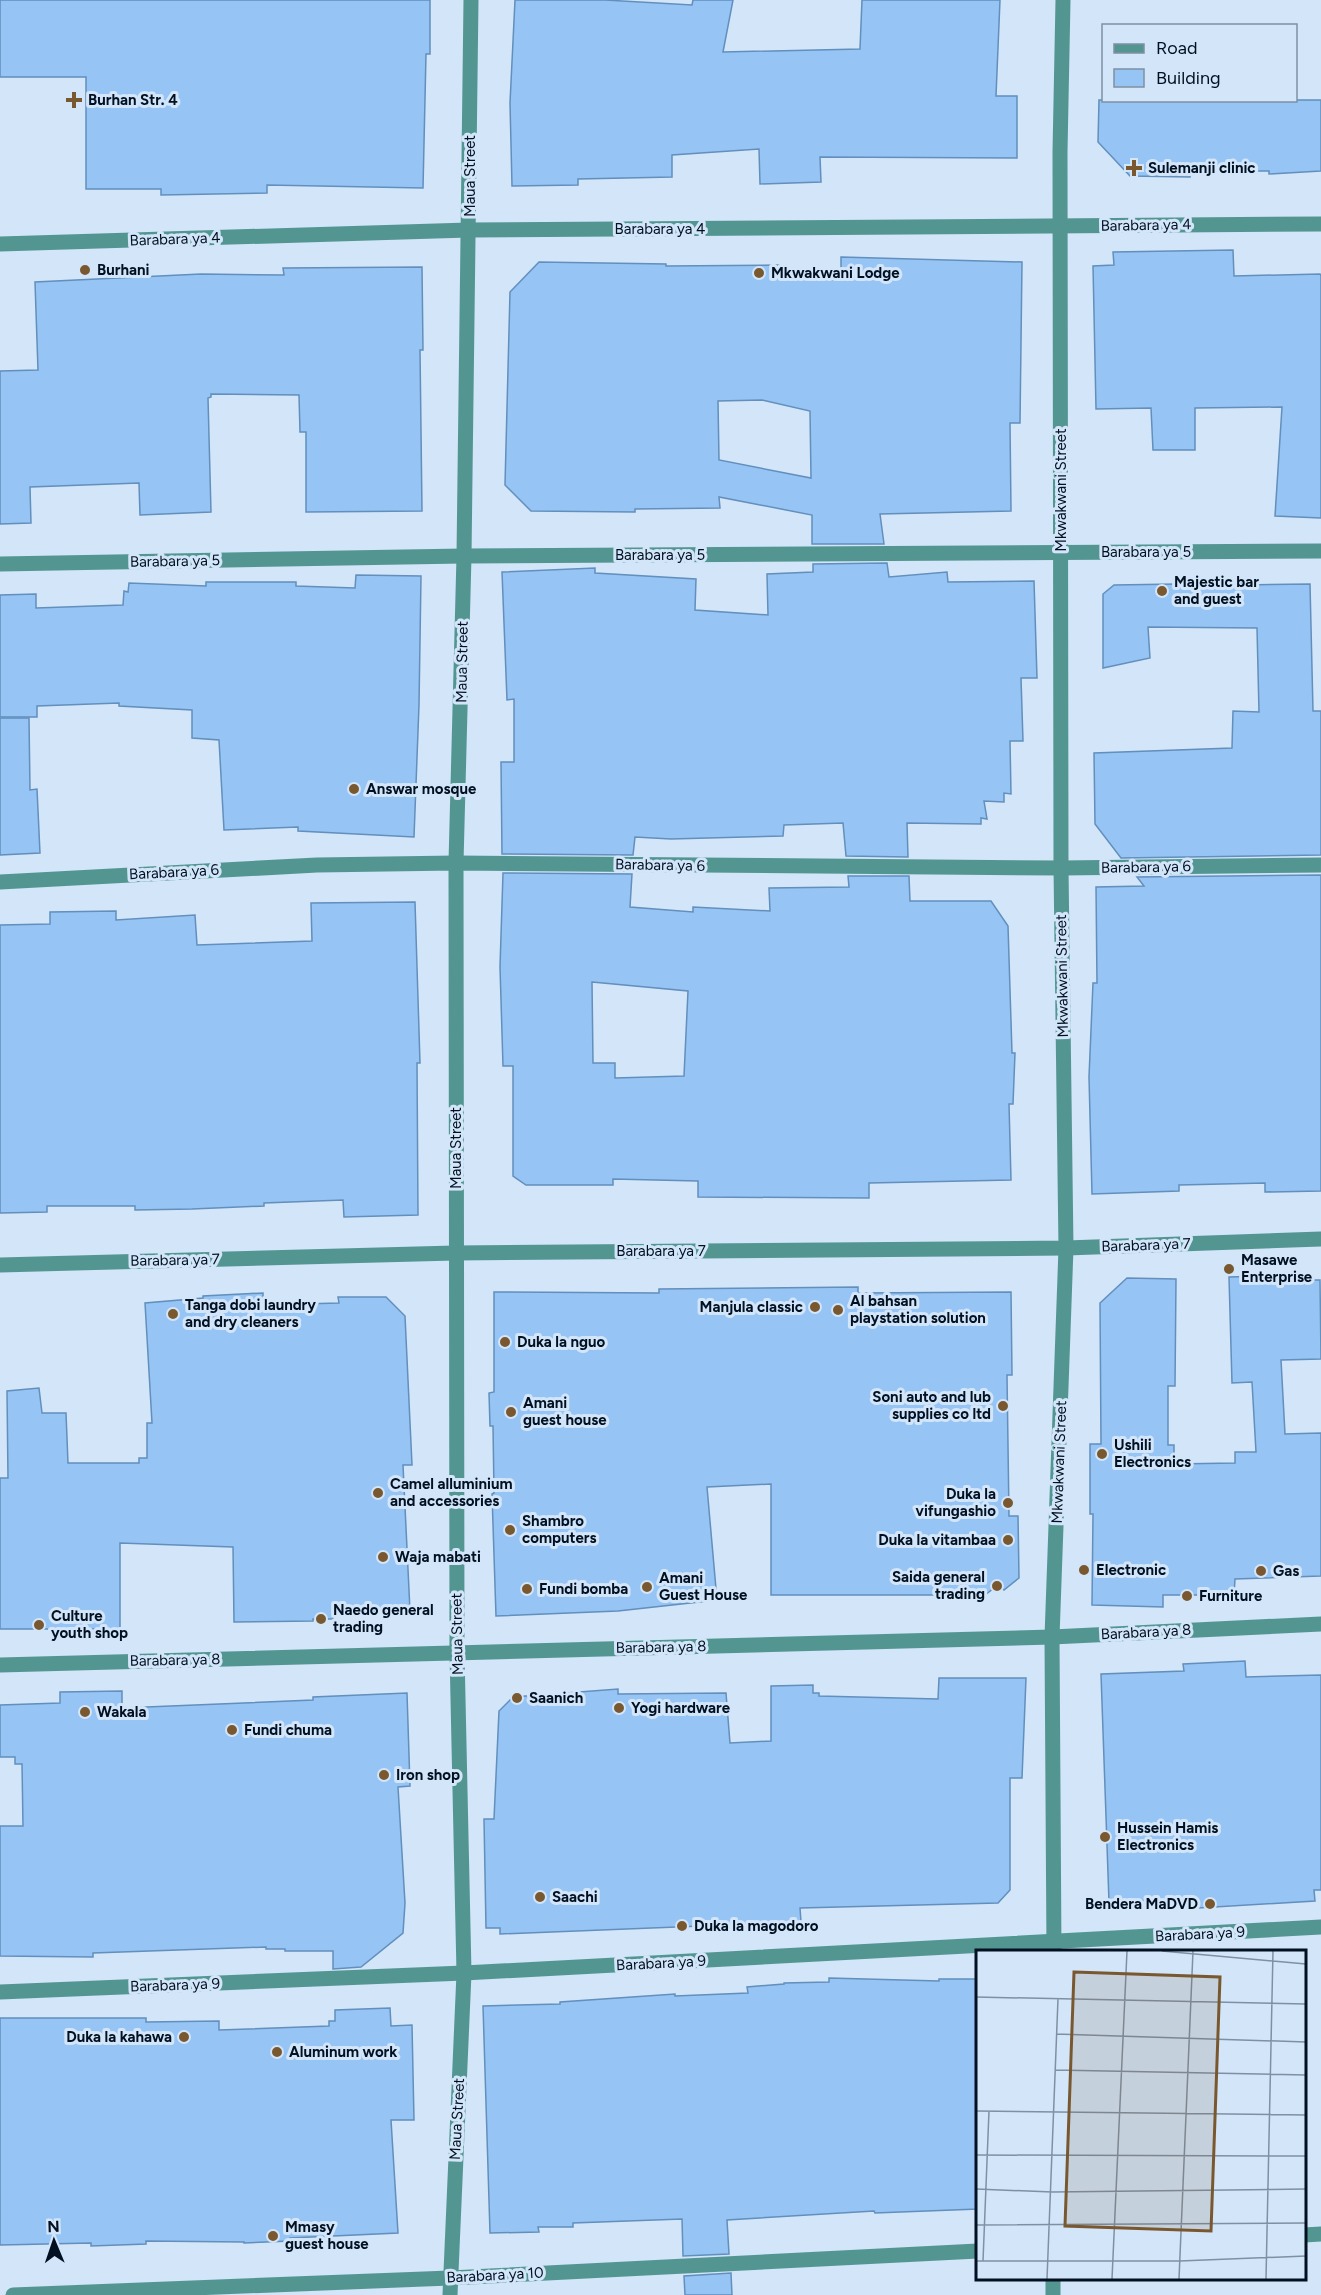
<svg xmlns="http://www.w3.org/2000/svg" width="1321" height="2295" viewBox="0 0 1321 2295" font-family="Figtree,sans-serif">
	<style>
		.building { fill: #96c4f4; stroke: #628fbc; stroke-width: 1.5; fill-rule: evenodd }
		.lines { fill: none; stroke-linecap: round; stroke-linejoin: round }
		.minor { stroke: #539691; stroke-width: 15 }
		.poi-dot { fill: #7a582f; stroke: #d2e5f9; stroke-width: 2 }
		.labels { text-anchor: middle; stroke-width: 6; stroke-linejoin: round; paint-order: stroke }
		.poi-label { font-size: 15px; font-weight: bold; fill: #021122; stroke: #d2e5f9; text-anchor: start }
		.street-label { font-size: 15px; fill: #021122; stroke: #d2e5f9 }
		.inset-road { fill: none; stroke: #7f90a3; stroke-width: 1.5 }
		.view { fill: #7a582f; fill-opacity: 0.15; stroke: #7a582f; stroke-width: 3 }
		.inset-edge { fill: none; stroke: #021122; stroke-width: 3 }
	</style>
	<rect width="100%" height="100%" fill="#d2e5f9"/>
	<g class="building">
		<polygon points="0,0 430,0 430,54 426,54 423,188 267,185 267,193 161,195 161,189 86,189 86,77 0,77"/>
		<polygon points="515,0 605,0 692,5 693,0 733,0 723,52 860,49 862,0 1000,0 996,96 1017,96 1017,158 820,157 821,182 760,184 759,149 672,155 672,177 578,179 578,185 512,186 510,103"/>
		<polygon points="1099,100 1321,100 1321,171 1269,174 1269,171 1190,171 1190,177 1130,176 1098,142"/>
		<polygon points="1233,250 1234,276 1320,274 1321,276 1321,518 1275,516 1282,407 1195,408 1195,450 1153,450 1151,408 1096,409 1093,266 1114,265 1113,252"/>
		<path d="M841 257 1022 262 1020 423H1010L1011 511 880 514 884 544H812V515L719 497 720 508 635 509V512L531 511 505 485 510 292 539 262 666 264V266L781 265V278L841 280ZM762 400 810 411 811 478 719 460 718 401Z"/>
		<polygon points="422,267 423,350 420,350 422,511 306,512 306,432 300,432 299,395 211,394 211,397 208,398 211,512 140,515 139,483 30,487 31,523 0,524 0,371 38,370 35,282 201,274 284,275 283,268"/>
		<polygon points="887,563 889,577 947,572 948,582 1034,581 1037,678 1021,678 1023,741 1010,741 1011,794 1004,793 1004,802 984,801 987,819 981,818 981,824 907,823 908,857 846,856 843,823 784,825 783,836 671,839 635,837 633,855 502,854 501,762 514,762 514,699 507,700 502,572 595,568 595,573 696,579 695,610 768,615 767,574 813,572 813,564"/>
		<polygon points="356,575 421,576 419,705 414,837 298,831 298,827 224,830 219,740 192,738 192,710 119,706 119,703 37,706 37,717 0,717 0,595 36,594 36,608 123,605 124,591 128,592 129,583 206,586 206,582 296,582 296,586 355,588"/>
		<polygon points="1241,583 1241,585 1310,584 1313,711 1321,711 1321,855 1121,858 1095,824 1094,753 1232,748 1233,711 1259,712 1257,628 1148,627 1150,658 1103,668 1103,594 1114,585"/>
		<polygon points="0,718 29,718 30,790 37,789 40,853 0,855"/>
		<path d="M503 873 632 874 630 907 693 912V907L770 911 769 888 849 887 848 876H909L910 901H991L1008 926 1012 1053H1015L1013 1104H1009L1011 1180 869 1183V1198L698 1197V1181L613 1179V1185H526L513 1176V1066H503L500 967ZM592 982 688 991 684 1076 615 1078V1063H593Z"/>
		<polygon points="1321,875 1321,1191 1265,1192 1265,1183 1179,1185 1179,1191 1092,1194 1089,1077 1093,983 1097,983 1096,887 1144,886 1137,877"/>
		<polygon points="415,902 420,1063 417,1063 418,1215 344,1217 343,1200 264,1203 264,1206 192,1209 135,1210 135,1206 47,1206 47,1212 0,1213 0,925 50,924 50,912 116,911 116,920 195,915 197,945 312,941 311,903"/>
		<polygon points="1292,1275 1292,1280 1320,1280 1321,1359 1281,1360 1285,1434 1321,1433 1321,1576 1235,1579 1234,1595 1163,1595 1163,1607 1092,1605 1093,1514 1090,1514 1090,1444 1101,1444 1100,1303 1127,1278 1176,1279 1175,1386 1168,1386 1168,1445 1174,1445 1174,1464 1235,1463 1235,1452 1256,1452 1252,1382 1232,1383 1229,1277"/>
		<polygon points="858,1287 858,1293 1011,1292 1012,1375 1007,1375 1009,1516 1018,1516 1019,1578 1004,1590 998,1585 985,1595 771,1595 771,1484 707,1487 717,1600 618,1611 496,1616 492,1494 494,1493 493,1426 490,1426 489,1393 494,1392 494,1292 659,1293 659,1289"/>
		<polygon points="263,1293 263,1305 339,1303 338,1297 386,1297 405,1316 412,1465 403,1465 410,1611 333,1615 333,1619 313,1619 313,1621 234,1622 233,1547 120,1543 120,1629 0,1629 0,1478 8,1478 7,1391 39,1388 42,1413 66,1413 68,1463 139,1463 139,1458 147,1458 147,1423 152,1423 145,1303 203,1298 203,1296"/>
		<polygon points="1245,1661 1246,1677 1321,1675 1321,1890 1314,1890 1315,1901 1182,1909 1181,1899 1109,1902 1101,1674 1184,1671 1183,1664"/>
		<polygon points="939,1678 1026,1678 1022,1778 1010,1778 1010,1890 998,1903 800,1908 801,1922 500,1934 500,1928 486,1928 484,1819 494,1819 499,1711 513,1697 618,1689 618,1694 726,1693 730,1743 771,1741 771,1686 813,1685 813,1693 819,1693 819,1696 938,1699"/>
		<polygon points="122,1691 122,1708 313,1700 313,1697 407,1693 410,1786 398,1787 405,1903 403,1933 361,1967 333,1969 333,1951 285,1951 285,1949 266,1949 266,1947 93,1953 93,1957 0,1956 0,1826 23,1826 22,1764 15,1764 15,1757 0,1757 0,1705 60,1703 60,1692"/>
		<polygon points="829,1978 939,1981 939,1979 978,1979 978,2209 875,2213 874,2211 727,2220 729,2254 683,2256 682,2219 573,2223 573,2227 538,2227 539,2232 490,2233 483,2006 560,2004 560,2002 675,1994 675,1996 748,1993 747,1987 784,1984 784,1983 829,1982"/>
		<polygon points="390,2008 391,2026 412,2025 414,2120 391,2120 398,2233 290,2238 290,2241 244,2243 244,2242 146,2241 146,2244 91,2246 91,2243 0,2245 0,2018 146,2018 146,2022 219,2021 219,2030 329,2026 329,2021 335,2021 335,2010"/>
		<polygon points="731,2273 732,2295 685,2295 684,2276"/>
	</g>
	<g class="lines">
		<g class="minor">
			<polyline points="0,244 469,230 1321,224"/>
			<polyline points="0,564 464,556 1321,551"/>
			<polyline points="0,882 317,865 456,863 1061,868 1321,865"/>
			<polyline points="0,1265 455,1253 1066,1248 1321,1239"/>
			<polyline points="0,1665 1052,1637 1321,1624"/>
			<polyline points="1054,1952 1052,1637 1066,1248 1061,868 1060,152 1063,0"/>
			<polyline points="0,1992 464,1973 1321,1927"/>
			<polyline points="1304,2235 1321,2234"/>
			<polyline points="13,2295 450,2278 978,2251"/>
			<polyline points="450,2295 464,1973 457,1653 456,863 464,556 471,0"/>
			<polyline points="1053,2295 1053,2278"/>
		</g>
	</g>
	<g class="poi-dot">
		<path d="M71 91h6v6h6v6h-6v6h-6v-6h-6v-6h6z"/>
		<path d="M1131 159h6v6h6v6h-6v6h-6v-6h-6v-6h6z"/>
		<circle cx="85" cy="270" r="6"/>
		<circle cx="759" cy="273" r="6"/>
		<circle cx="1162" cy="591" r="6"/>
		<circle cx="354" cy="789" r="6"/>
		<circle cx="1229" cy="1269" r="6"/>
		<circle cx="815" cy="1307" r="6"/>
		<circle cx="838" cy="1310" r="6"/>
		<circle cx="173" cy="1314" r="6"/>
		<circle cx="505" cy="1342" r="6"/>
		<circle cx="1003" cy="1406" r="6"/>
		<circle cx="511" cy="1412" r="6"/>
		<circle cx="1102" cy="1454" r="6"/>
		<circle cx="378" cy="1493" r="6"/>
		<circle cx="1008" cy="1503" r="6"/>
		<circle cx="510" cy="1530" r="6"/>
		<circle cx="1008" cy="1540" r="6"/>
		<circle cx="383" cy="1557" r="6"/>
		<circle cx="1084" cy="1570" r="6"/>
		<circle cx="1261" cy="1571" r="6"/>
		<circle cx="997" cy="1586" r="6"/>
		<circle cx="647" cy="1587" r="6"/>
		<circle cx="527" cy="1589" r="6"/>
		<circle cx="1187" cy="1596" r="6"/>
		<circle cx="321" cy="1619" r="6"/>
		<circle cx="39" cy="1625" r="6"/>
		<circle cx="517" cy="1698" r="6"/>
		<circle cx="619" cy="1708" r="6"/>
		<circle cx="85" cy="1712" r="6"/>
		<circle cx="232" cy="1730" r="6"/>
		<circle cx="384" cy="1775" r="6"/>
		<circle cx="1105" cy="1837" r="6"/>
		<circle cx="540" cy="1897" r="6"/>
		<circle cx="1210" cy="1904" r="6"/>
		<circle cx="682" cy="1926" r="6"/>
		<circle cx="184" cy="2037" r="6"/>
		<circle cx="277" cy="2052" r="6"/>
		<circle cx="273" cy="2236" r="6"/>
	</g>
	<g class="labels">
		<g class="poi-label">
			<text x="88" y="105">Burhan Str. 4</text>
			<text x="1148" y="173">Sulemanji clinic</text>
			<text x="97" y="275">Burhani</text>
			<text x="771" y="278">Mkwakwani Lodge</text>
			<text x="1174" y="587">Majestic bar<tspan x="1174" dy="17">and guest</tspan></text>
			<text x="366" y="794">Answar mosque</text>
			<text x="1241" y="1265">Masawe<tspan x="1241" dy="17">Enterprise</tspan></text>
			<text x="850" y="1306">Al bahsan<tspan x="850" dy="17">playstation solution</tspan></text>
			<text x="185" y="1310">Tanga dobi laundry<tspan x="185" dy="17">and dry cleaners</tspan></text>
			<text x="803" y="1312" text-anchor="end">Manjula classic</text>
			<text x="517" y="1347">Duka la nguo</text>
			<text x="991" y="1402" text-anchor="end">Soni auto and lub<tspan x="991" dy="17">supplies co ltd</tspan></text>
			<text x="523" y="1408">Amani<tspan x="523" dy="17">guest house</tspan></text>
			<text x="1114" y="1450">Ushili<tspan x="1114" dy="17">Electronics</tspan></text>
			<text x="390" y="1489">Camel alluminium<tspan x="390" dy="17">and accessories</tspan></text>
			<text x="996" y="1499" text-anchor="end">Duka la<tspan x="996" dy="17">vifungashio</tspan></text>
			<text x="522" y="1526">Shambro<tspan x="522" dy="17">computers</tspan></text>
			<text x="996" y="1545" text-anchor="end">Duka la vitambaa</text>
			<text x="395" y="1562">Waja mabati</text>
			<text x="1096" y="1575">Electronic</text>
			<text x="1273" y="1576">Gas</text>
			<text x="985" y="1582" text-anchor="end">Saida general<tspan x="985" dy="17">trading</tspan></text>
			<text x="659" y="1583">Amani<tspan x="659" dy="17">Guest House</tspan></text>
			<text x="539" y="1594">Fundi bomba</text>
			<text x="1199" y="1601">Furniture</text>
			<text x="333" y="1615">Naedo general<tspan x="333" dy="17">trading</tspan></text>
			<text x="51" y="1621">Culture<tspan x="51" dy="17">youth shop</tspan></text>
			<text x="529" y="1703">Saanich</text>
			<text x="631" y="1713">Yogi hardware</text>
			<text x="97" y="1717">Wakala</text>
			<text x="244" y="1735">Fundi chuma</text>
			<text x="396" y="1780">Iron shop</text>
			<text x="1117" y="1833">Hussein Hamis<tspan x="1117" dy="17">Electronics</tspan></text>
			<text x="552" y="1902">Saachi</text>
			<text x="1198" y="1909" text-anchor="end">Bendera MaDVD</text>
			<text x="694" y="1931">Duka la magodoro</text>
			<text x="172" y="2042" text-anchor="end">Duka la kahawa</text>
			<text x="289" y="2057">Aluminum work</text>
			<text x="285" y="2232">Mmasy<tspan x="285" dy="17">guest house</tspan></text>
		</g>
		<g class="street-label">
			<text transform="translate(470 176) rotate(-90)" y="5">Maua Street</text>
			<text transform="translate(1146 225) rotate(-1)" y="5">Barabara ya 4</text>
			<text x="660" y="234">Barabara ya 4</text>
			<text transform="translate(175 239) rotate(-2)" y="5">Barabara ya 4</text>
			<text transform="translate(1061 490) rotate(-90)" y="5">Mkwakwani Street</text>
			<text x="1146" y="557">Barabara ya 5</text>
			<text x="660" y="560">Barabara ya 5</text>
			<text transform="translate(175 561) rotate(-1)" y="5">Barabara ya 5</text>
			<text transform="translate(462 662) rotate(-89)" y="5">Maua Street</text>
			<text transform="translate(660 865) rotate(1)" y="5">Barabara ya 6</text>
			<text transform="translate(1146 867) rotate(-1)" y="5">Barabara ya 6</text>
			<text transform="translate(174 872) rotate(-3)" y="5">Barabara ya 6</text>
			<text transform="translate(1062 976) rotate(-91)" y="5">Mkwakwani Street</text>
			<text transform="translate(456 1148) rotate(-90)" y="5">Maua Street</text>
			<text transform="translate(1146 1245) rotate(-2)" y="5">Barabara ya 7</text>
			<text x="661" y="1256">Barabara ya 7</text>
			<text transform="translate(175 1260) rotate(-1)" y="5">Barabara ya 7</text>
			<text transform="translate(1059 1462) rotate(-88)" y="5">Mkwakwani Street</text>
			<text transform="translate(1146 1632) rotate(-3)" y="5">Barabara ya 8</text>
			<text transform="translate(457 1634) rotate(-91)" y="5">Maua Street</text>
			<text transform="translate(661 1647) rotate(-1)" y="5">Barabara ya 8</text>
			<text transform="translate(175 1660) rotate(-1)" y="5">Barabara ya 8</text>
			<text transform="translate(1200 1934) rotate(-3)" y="5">Barabara ya 9</text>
			<text transform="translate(661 1963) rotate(-3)" y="5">Barabara ya 9</text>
			<text transform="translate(175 1985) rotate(-2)" y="5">Barabara ya 9</text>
			<text transform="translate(457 2119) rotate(-87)" y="5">Maua Street</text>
			<text transform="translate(495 2275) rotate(-3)" y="5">Barabara ya 10</text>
		</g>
	</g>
	<g transform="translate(976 1950)">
		<rect width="330" height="330" fill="#d2e5f9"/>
		<path class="inset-road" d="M186 1 330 14M0 47 330 54M80 84 330 92M79 120 330 125M0 161 330 165M0 205 330 206M0 239 76 242 330 239M0 275 330 273M0 311H204L330 306M7 311 13 161M71 329 82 49M136 329 151 1M203 329 217 1M290 329 297 1"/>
		<path class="view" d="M98 22 244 27 235 281 89 276Z"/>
		<rect width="330" height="330" class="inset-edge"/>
	</g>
	<rect x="1102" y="24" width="195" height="78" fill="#d2e5f9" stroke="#7f90a3" stroke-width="1.5"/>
	<rect x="1114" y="44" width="30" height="9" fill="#539691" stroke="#7f90a3" stroke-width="1.5"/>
	<text x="1156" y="54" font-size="18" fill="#021122">Road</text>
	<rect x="1114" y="69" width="30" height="18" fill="#96c4f4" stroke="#7f90a3" stroke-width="1.5"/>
	<text x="1156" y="84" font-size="18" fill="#021122">Building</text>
	<g transform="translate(54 2241) rotate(358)" stroke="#d2e5f9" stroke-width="4.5" paint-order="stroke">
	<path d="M0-4.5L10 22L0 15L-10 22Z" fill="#021122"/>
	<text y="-9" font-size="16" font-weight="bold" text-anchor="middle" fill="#021122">N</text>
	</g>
</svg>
